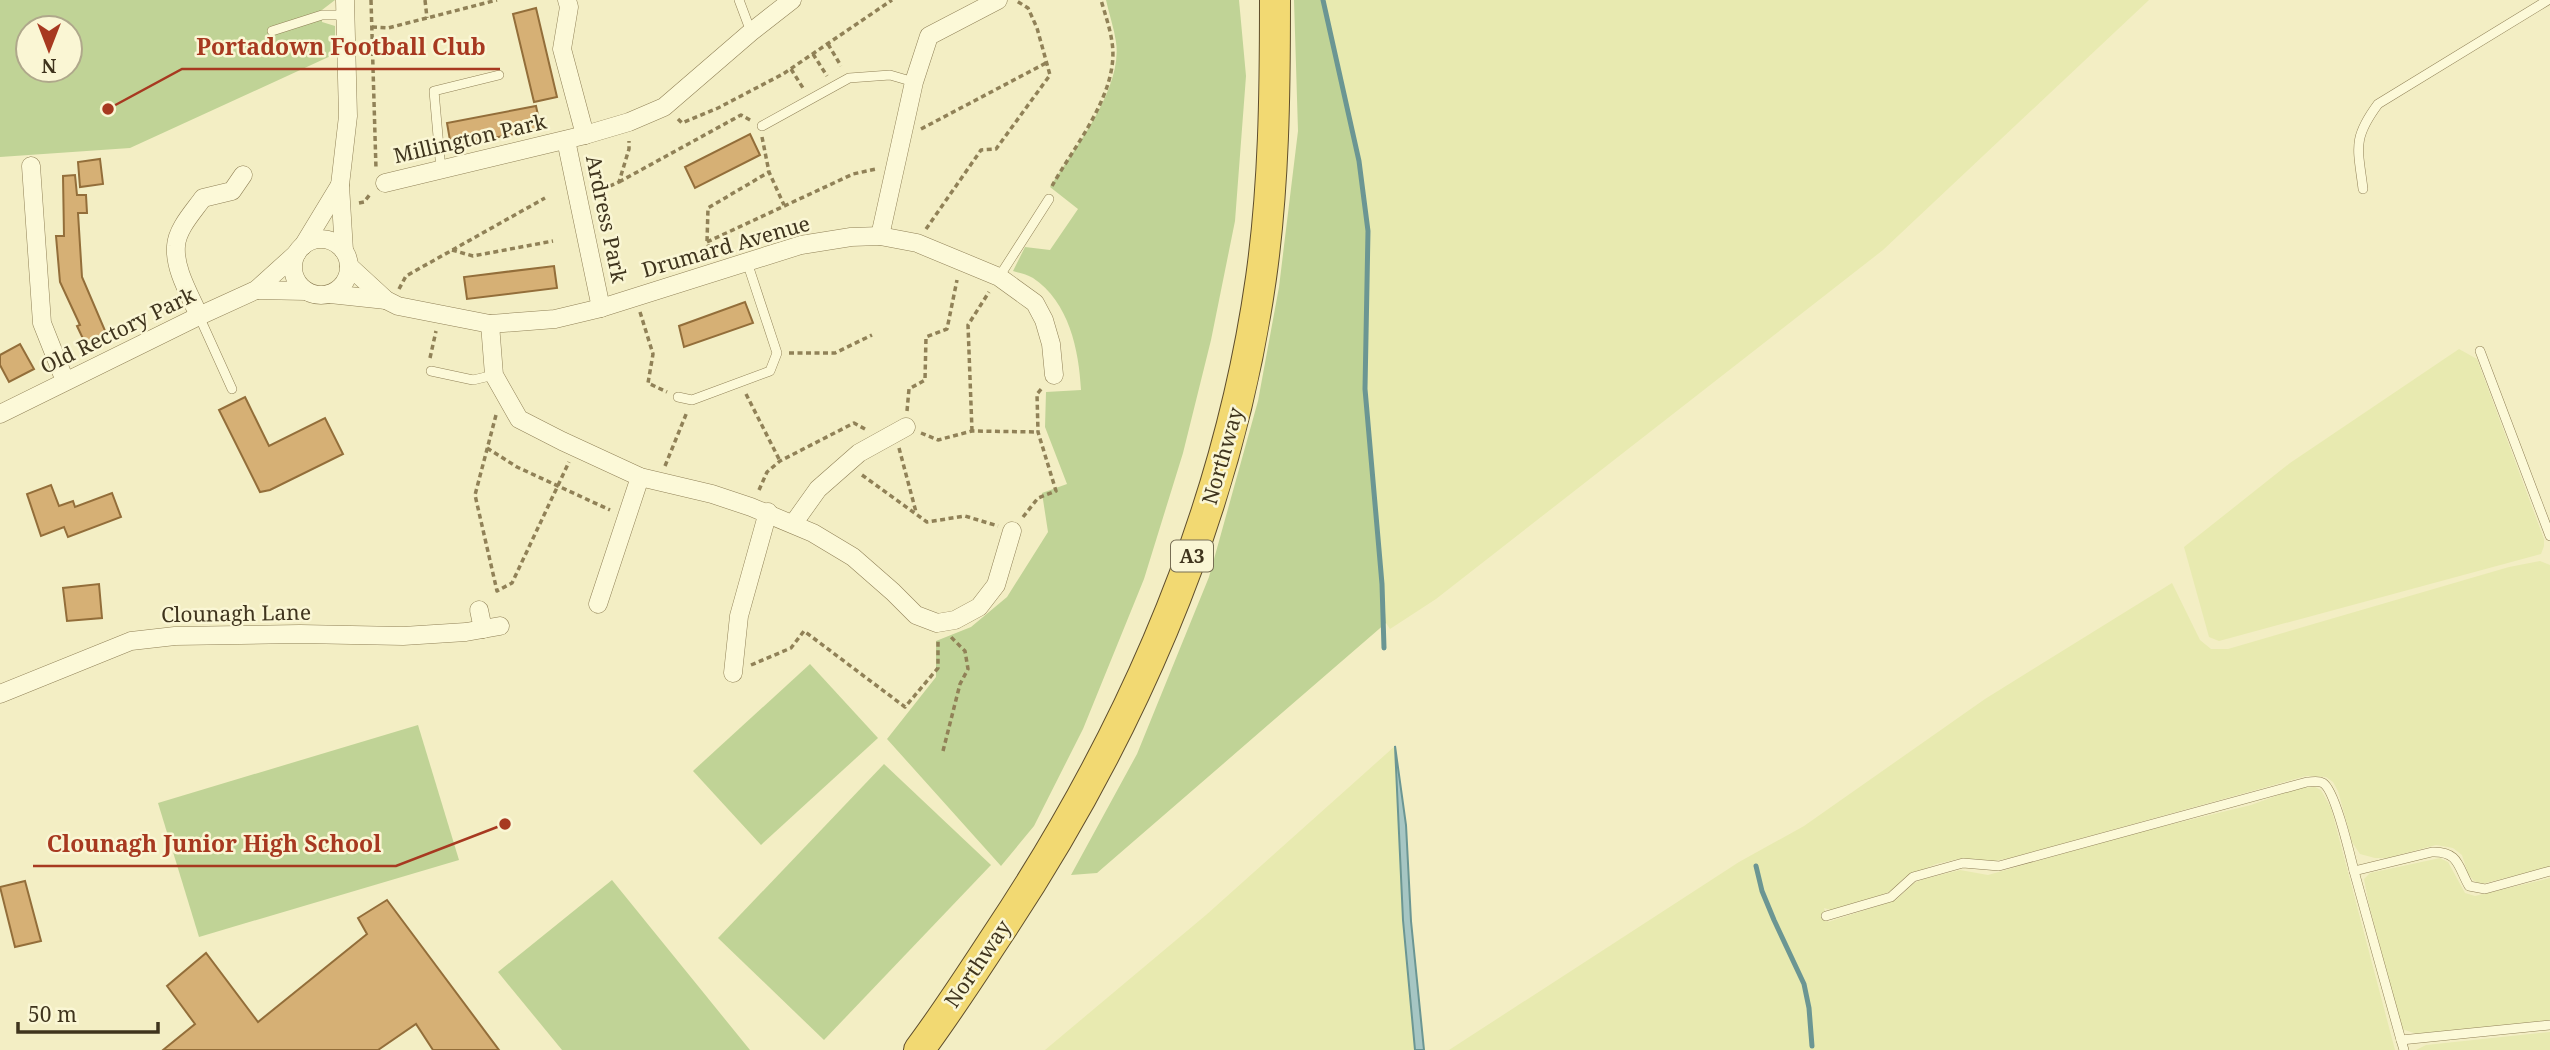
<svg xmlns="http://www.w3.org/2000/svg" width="2550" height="1050" viewBox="0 0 2550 1050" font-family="'Noto Serif',serif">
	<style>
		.farmland { fill: #e8eab0 }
		.green { fill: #c0d396; fill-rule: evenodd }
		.water { fill: #a6c6c3; stroke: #6b9693; stroke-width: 2 }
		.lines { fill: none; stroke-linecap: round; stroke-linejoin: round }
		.stream { stroke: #6b9693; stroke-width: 5 }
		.building { fill: #d6b075; stroke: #936e3a; stroke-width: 2 }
		.service-casing { stroke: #908157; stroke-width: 10 }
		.minor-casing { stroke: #908157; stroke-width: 19 }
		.trunk-casing { stroke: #5e4d2c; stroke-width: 32 }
		.path { stroke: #908157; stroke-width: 3.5; stroke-dasharray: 5 3.5; stroke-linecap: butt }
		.service { stroke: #fcf9d8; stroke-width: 9 }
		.minor { stroke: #fcf9d8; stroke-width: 18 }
		.trunk { stroke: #f2d972; stroke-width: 30 }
		.labels { text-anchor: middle; stroke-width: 5; stroke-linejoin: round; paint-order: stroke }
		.shield { fill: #faf6d4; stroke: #776e54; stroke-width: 2 }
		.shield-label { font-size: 19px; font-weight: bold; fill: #3f341d }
		.street-label { font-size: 21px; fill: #3f341d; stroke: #faf6d4 }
		.leader { fill: none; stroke: #a73920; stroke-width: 2.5 }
		.callout-dot { fill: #a73920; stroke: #faf6d4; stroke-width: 2.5 }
		.callout-label { font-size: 23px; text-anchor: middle; font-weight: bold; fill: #a73920; stroke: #faf6d4; stroke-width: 5; stroke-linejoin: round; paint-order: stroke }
	</style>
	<rect width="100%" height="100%" fill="#f3eec4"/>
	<g class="farmland">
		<polygon points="1323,0 2149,0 1883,250 1436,599 1390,629 1386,623 1365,389 1368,231"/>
		<polygon points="2459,349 2477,359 2544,539 2544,546 2541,554 2219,641 2209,637 2184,547 2290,463"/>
		<polygon points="2540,561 2550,565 2550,867 2481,884 2474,881 2468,874 2462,855 2453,848 2436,845 2387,858 2375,858 2360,854 2352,842 2338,791 2333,782 2326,777 2306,776 2010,858 1993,861 1958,859 1936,864 1905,877 1895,889 1884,894 1831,910 1824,908 1828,922 1896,900 1914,883 1924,879 1960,870 1988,875 2144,831 2251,805 2298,788 2315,787 2321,790 2331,808 2395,1050 1449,1050 1739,862 1804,826 1985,699 2172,583 2200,640 2211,649 2228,649 2509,567"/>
		<polygon points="1395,746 1415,1050 1045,1050 1206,915"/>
		<polygon points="2440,858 2448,862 2465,893 2475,896 2550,878 2550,1021 2417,1034 2402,1029 2369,905 2364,879 2370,873"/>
		<polygon points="2550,1032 2550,1050 2416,1050 2426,1045"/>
	</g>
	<g class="green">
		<path d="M0 0H335L322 10V22L335 26V54L130 148 0 157ZM28 28H70V70H28Z"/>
		<path d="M1106 0H1239L1246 76 1235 221 1211 340 1183 453 1144 579 1083 729 1034 826 1001 866 887 739 936 677V641L971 627 1007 597 1048 532 1042 493 1067 484 1045 427 1046 392 1081 390C1079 350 1069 302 1033 278 1027 274 1019 273 1013 271L1025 247 1050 250 1078 209 1050 187C1074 149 1123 89 1116 42 1114 28 1109 14 1106 0Z"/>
		<polygon points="1294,0 1323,0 1359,161 1368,231 1365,389 1386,623 1097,873 1071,875 1137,754 1209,577 1258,401 1279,287 1298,131"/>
		<polygon points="810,664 878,738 761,845 693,771"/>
		<polygon points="418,725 459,860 199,937 158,803"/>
		<polygon points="884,764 991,865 824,1040 718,938"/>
		<polygon points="612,880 750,1050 562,1050 498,972"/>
	</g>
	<polygon class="water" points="1395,746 1406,825 1411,921 1424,1050 1415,1050 1403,920"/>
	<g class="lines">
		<g class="stream">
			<polyline points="1323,0 1359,161 1368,231 1365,389 1382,584 1384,648"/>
			<polyline points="1756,866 1762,891 1774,920 1804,984 1809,1008 1812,1046"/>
		</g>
	</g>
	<g class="building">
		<polygon points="536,8 557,97 534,102 513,14"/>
		<polygon points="536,106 541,129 451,146 447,123"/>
		<polygon points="750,134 760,155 695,188 685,167"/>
		<polygon points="100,159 103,184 80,187 78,162"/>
		<polygon points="75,175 77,195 86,195 87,213 78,213 82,277 106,333 85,343 77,326 80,325 60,282 56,236 64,236 63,176"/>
		<polygon points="554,266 557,288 467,299 464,277"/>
		<polygon points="745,302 753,323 684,347 679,326"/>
		<polygon points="20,344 34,369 9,382 0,365 0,355"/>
		<polygon points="245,397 269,446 325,418 343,454 270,490 260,492 219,410"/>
		<polygon points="51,485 59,506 73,501 75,507 112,493 121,517 68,537 64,527 41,536 27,494"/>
		<polygon points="99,584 102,618 67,621 63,588"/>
		<polygon points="25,881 41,941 15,947 0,887"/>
		<polygon points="387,900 499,1050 433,1050 416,1024 378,1050 163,1050 195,1024 167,986 206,953 258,1022 367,934 358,918"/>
	</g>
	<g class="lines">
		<g class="service-casing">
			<g id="service">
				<polyline points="739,0 751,32"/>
				<polyline points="272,31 322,15 345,15"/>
				<polyline points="762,126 849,78 890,75 914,82"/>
				<polyline points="441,170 434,91 499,75"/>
				<path d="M2363 189C2358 148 2352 139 2378 104L2548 0"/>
				<polyline points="999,277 1049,199"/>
				<polyline points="199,316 232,389"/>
				<polyline points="2480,351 2550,536"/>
				<polyline points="431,371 473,380 494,375"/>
				<polyline points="678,397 692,400 770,371 777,353 747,262"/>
				<path d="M1826 916 1891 897 1913 877 1963 863 1999 866 2307 782C2312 782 2318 780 2323 783 2335 790 2350 855 2354 871"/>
				<path d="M2401 1040 2354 871 2432 852C2459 851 2458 867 2469 886L2485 889 2550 871"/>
				<polyline points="2404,1050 2401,1040 2550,1025"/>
			</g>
		</g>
		<g class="minor-casing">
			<g id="minor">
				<polyline points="567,0 569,7 562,49 585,135"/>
				<polyline points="566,140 601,308"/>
				<polyline points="31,166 42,323 65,381"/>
				<polyline points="385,183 585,135 629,122 664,107 751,32 792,0"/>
				<polyline points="880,236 914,82 929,36 998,0"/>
				<circle cx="321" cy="267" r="28"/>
				<polyline points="303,246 340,185"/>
				<polyline points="344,251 340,185 348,116 345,0"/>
				<polyline points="349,266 386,300 398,306 490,324 555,319 601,308 801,245 851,237 880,236 917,243 999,277 1035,303 1044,320 1051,344 1054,375"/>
				<polyline points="256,290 306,291"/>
				<polyline points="330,294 386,300"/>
				<path d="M199 316C190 295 174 269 176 246 177 229 193 212 203 198L232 191 243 175"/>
				<polyline points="490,324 494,375 519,419 562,441 640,477 712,494 751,507 813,533 853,557 893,592 916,615 937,623 955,620 979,607 996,585 1012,531"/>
				<polyline points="0,414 199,316 256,290 297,253"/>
				<polyline points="793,524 818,489 859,453 906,427"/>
				<polyline points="598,604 640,477"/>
				<polyline points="479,610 483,629"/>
				<polyline points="733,673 739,616 768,512"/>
				<polyline points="0,694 131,641 175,636 300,634 403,636 466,632 500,626"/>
			</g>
		</g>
		<g class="trunk-casing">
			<path id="trunk" d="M919 1050C946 1014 971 975 996 937 1129 738 1227 517 1261 278 1274 186 1275 93 1275 0"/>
		</g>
		<g class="path">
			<polyline points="371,0 376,169"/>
			<polyline points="425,0 427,18"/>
			<polyline points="372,27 388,28 497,0"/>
			<polyline points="828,44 841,66"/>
			<polyline points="813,54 827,76"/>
			<polyline points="791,69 803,88"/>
			<polyline points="678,119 682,123 718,108 783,74 892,0"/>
			<polyline points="921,129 1046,63"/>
			<polyline points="762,137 769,172 784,205"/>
			<polyline points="619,182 741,115 752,121"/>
			<path d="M1052 186C1074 146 1120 92 1112 42 1110 28 1105 14 1101 0"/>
			<polyline points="594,193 619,182 629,149 629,141"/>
			<polyline points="359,203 364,202 371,193"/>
			<polyline points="926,229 981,150 996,149 1050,75 1037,28 1028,8 1015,0"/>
			<polyline points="707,242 853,174 876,169"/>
			<polyline points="452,250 473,256 553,241"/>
			<polyline points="713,257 707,242 708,208 769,172"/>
			<polyline points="399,289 406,276 545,198"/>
			<polyline points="640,312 653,354 648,383 667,392"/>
			<polyline points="789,353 835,353 872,335"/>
			<polyline points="430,358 436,331"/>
			<polyline points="746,394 780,461"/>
			<polyline points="907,411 909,389 925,380 926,337 947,329 957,280"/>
			<polyline points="496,415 475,495 497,591 512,583 569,462"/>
			<polyline points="972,431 968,325 989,292"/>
			<polyline points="921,433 938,440 972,431 1038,432"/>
			<polyline points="487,448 517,467 610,510"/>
			<polyline points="899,448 916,512"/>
			<polyline points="665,466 687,412"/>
			<polyline points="862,475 927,522 965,516 998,526"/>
			<polyline points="759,490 767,472 780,461 854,423 865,429"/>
			<polyline points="1023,517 1038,498 1056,491 1038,432 1037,394 1043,387"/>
			<polyline points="751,665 791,648 804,631 905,707 938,668 938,641"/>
			<polyline points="943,751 960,684 968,669 965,651 951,637"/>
		</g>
		<use href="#service" class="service"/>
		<use href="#minor" class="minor"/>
		<use href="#trunk" class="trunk"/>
	</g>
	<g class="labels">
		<rect class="shield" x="1171" y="540.5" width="42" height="31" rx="5"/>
		<g class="shield-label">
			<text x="1192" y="563">A3</text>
		</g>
		<g class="street-label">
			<text transform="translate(470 139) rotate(-13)" y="7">Millington Park</text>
			<text transform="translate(606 219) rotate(78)" y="7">Ardress Park</text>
			<text transform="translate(726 247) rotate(-16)" y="7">Drumard Avenue</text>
			<text transform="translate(118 331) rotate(-26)" y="7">Old Rectory Park</text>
			<text transform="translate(1223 456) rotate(-74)" y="7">Northway</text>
			<text transform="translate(236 614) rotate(-1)" y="7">Clounagh Lane</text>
			<text transform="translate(978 964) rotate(-56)" y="7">Northway</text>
		</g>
	</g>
	<path class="leader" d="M108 109L182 69H500M505 824L396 866H33"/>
	<g class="callout-dot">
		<circle cx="108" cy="109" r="7"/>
		<circle cx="505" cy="824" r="7"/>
	</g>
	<g class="callout-label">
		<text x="341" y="55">Portadown Football Club</text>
		<text x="214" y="852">Clounagh Junior High School</text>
	</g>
	<g transform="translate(49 49) rotate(180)"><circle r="33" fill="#faf6d4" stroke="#afa88b" stroke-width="2"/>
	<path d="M0-5L12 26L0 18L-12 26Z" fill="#a73920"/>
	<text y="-10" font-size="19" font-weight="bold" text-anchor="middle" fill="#3f341d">N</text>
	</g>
	<path d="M18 1022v10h140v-10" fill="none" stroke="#3f341d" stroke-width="3.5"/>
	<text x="28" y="1022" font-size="21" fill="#3f341d" stroke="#faf6d4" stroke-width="5" paint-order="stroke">50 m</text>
</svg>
